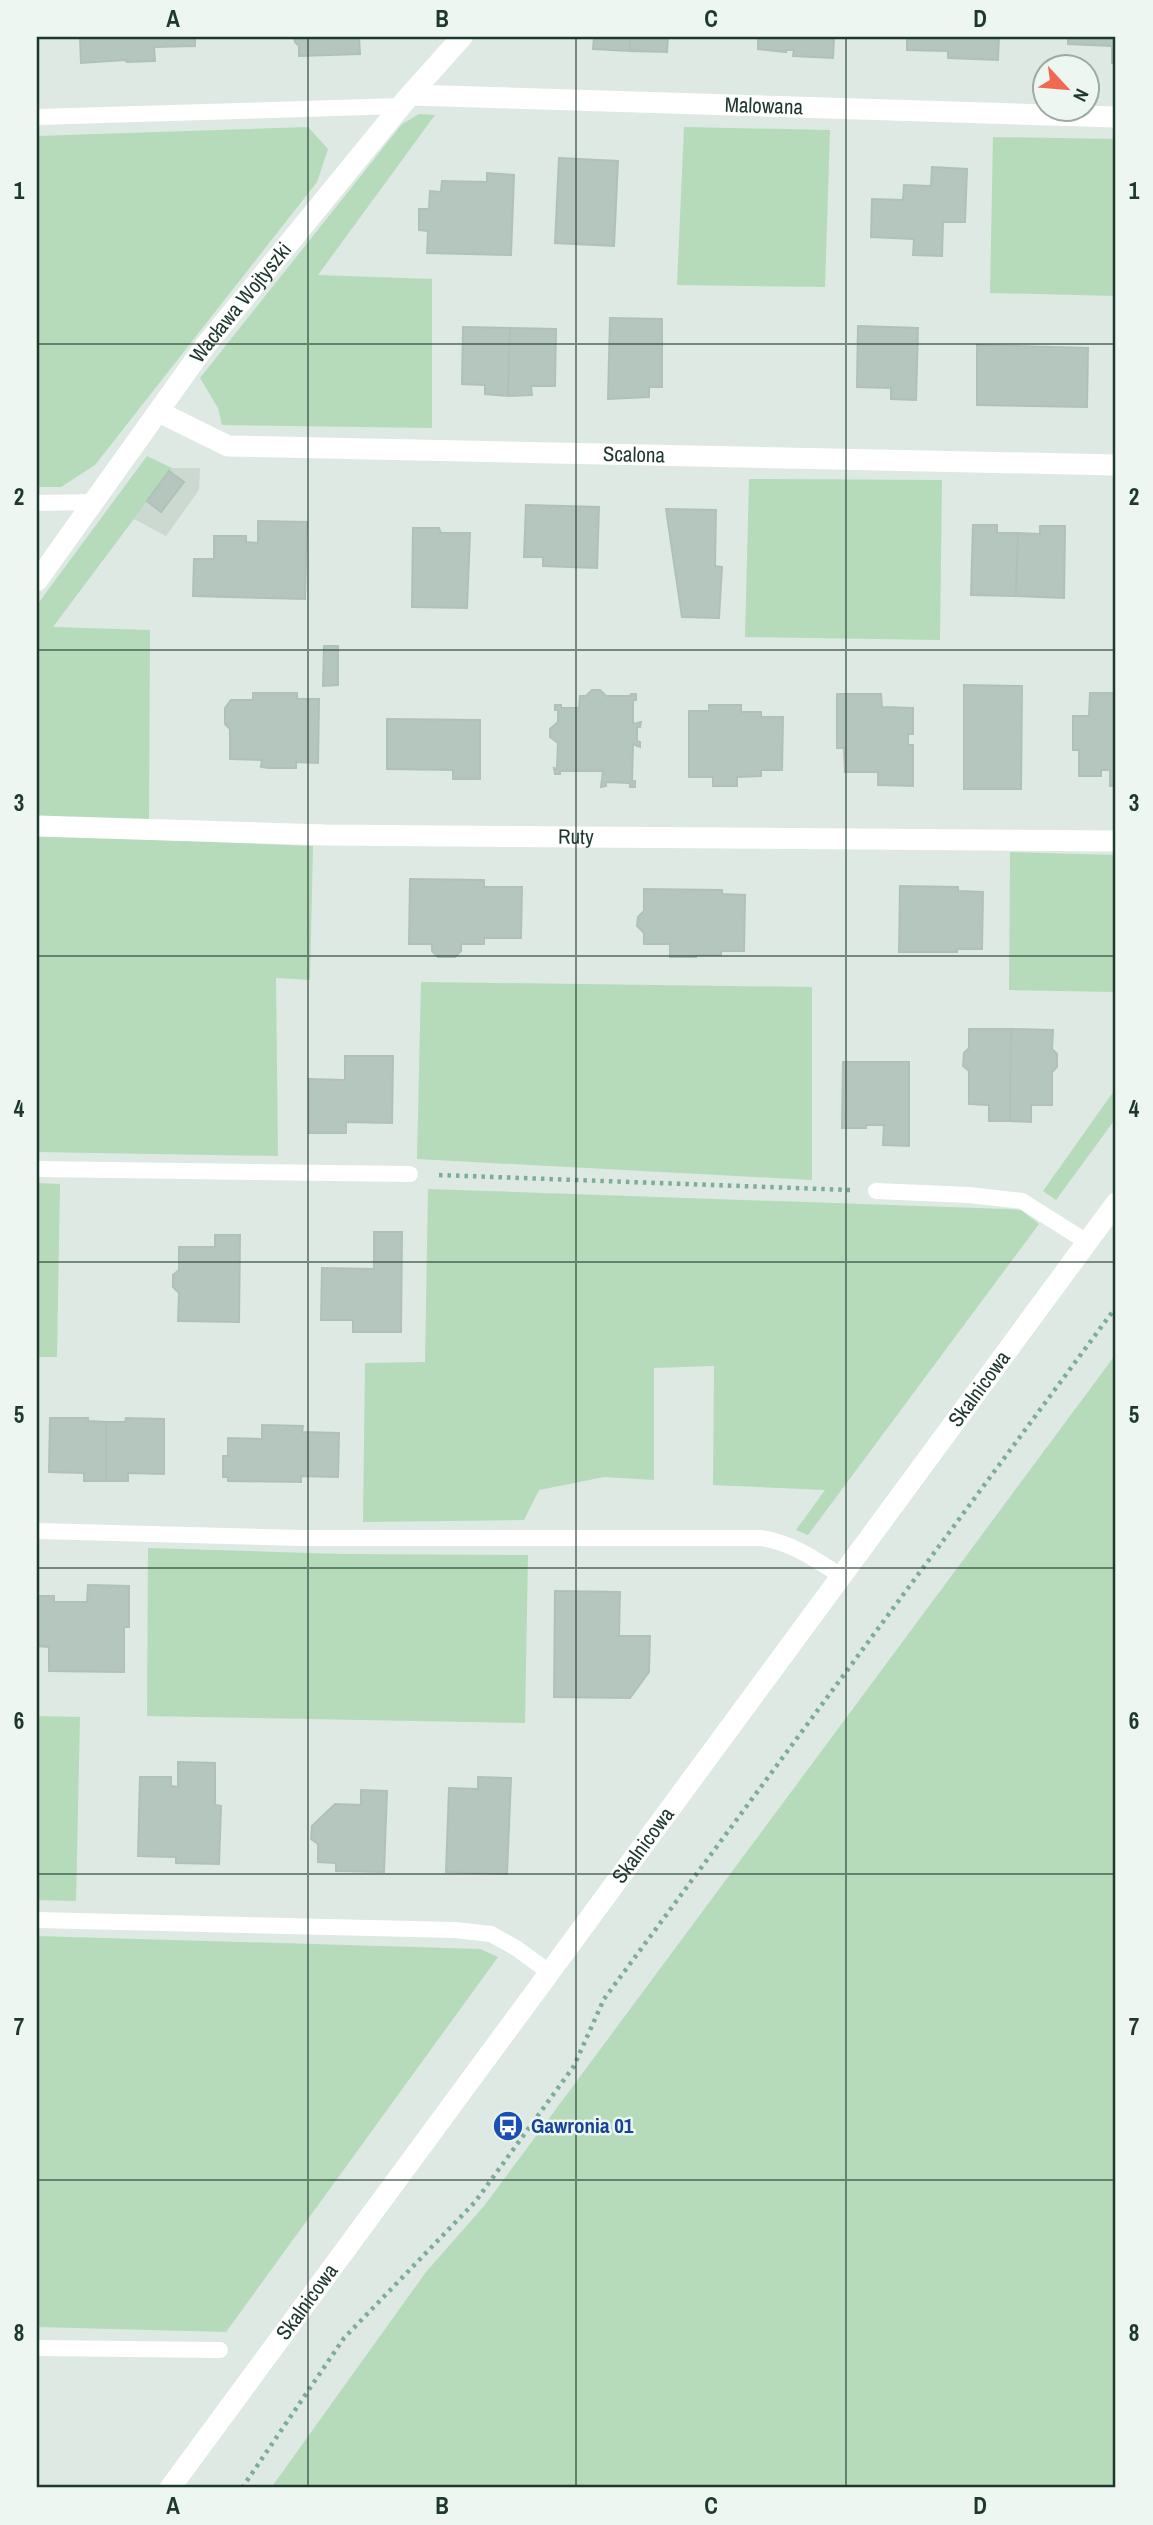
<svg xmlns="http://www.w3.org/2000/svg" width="1153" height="2525" viewBox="0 0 1153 2525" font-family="'Archivo Narrow',sans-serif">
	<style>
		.built { fill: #cbd9d1 }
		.green { fill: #b5dbbb }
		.building { fill: #b5c6be; stroke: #b0c2b8; stroke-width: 2 }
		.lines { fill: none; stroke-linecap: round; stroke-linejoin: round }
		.path { stroke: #7dad98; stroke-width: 4.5; stroke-dasharray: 3.5 5; stroke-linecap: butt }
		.lane { stroke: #fff; stroke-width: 16 }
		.street { stroke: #fff; stroke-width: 21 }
		.secondary { stroke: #fff; stroke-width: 21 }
		.grid { fill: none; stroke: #1f382e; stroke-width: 2; stroke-opacity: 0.55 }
		.labels { text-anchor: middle; stroke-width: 5; stroke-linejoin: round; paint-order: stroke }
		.street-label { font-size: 21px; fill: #1f382e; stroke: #edf6f0 }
		.transit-label { font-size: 21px; font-weight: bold; fill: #164399; stroke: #edf6f0; text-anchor: start }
		.neatline { fill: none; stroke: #1f382e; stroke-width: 2.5 }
		.grid-label { font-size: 23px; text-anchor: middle; font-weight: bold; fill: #1f382e }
	</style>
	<rect width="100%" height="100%" fill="#dde9e2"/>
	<polygon class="built" points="172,468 200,468 199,490 166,536 134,519"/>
	<g class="green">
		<polygon points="419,114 435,115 318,275 432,279 432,428 222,425 218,408 200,378 402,124"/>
		<polygon points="308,127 328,149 317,182 95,465 61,487 37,487 37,136"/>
		<polygon points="684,127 830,130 825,287 677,285"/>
		<polygon points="993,137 1116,139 1116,296 990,293"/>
		<polygon points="147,456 172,468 53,627 150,630 149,820 37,816 37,605"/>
		<polygon points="749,479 942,480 940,640 745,637"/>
		<polygon points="37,835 313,846 310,980 276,978 278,1156 37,1152"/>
		<polygon points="1010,852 1116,855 1116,992 1009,990"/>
		<polygon points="421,982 812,987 812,1180 417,1159"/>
		<polygon points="1116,1088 1116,1118 1056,1200 1043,1191"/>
		<polygon points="37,1183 60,1184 57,1357 37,1357"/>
		<polygon points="428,1189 1006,1209 1021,1210 1039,1224 808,1535 796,1530 825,1490 713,1485 714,1366 654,1368 654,1480 604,1477 539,1490 524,1520 363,1522 365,1363 425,1362"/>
		<polygon points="1116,1354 1116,2488 271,2488 426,2272 484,2206"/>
		<polygon points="148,1548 341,1554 528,1555 525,1723 147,1716"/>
		<polygon points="37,1716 80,1717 76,1901 37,1900"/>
		<polygon points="37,1936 480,1949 498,1957 226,2332 37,2327"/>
	</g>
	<g class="building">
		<polygon points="80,37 195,37 195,46 154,47 155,61 127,62 125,60 81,63"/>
		<polygon points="294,37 359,37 360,54 299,56 299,46 295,42"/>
		<polygon points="594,37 630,37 630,51 593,49"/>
		<polygon points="630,37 668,37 667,52 630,51"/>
		<polygon points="758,37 834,37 833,58 793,56 794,50 785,50 786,52 758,49"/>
		<polygon points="907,37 999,37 998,60 948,58 948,51 907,50"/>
		<polygon points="1068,37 1116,37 1116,63 1112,63 1112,46 1068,44"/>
		<polygon points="559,158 618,161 614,246 555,243"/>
		<polygon points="932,167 967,169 965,222 943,222 942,256 913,255 914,239 871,237 872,199 903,200 904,185 931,186"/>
		<polygon points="487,173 514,175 511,255 427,253 428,231 419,230 419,209 429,209 430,191 441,192 442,181 487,182"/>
		<polygon points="610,318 662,319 662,387 649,387 649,397 608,399"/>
		<polygon points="858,326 918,328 916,400 891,399 891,388 857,387"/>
		<polygon points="463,327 510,328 508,396 485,394 485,385 462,384"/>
		<polygon points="510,328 556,329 555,386 531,386 532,395 508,396"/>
		<polygon points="977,345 1088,348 1087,407 977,405"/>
		<polygon points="169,471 184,482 161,512 147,501"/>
		<polygon points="526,505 599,507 597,568 543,566 543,557 524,557"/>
		<polygon points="666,509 716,510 715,566 722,567 719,618 682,617"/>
		<polygon points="258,521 307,522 305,599 193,596 194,559 214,559 214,536 246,536 246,542 258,543"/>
		<polygon points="973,525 997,525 997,533 1018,533 1016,596 971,595"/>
		<polygon points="1040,526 1065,526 1064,598 1016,596 1018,533 1040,534"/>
		<polygon points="413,528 439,528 441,533 470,533 467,608 412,607"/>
		<polygon points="324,646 338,646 338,685 323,686"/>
		<polygon points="964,685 1022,686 1021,789 964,789"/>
		<polygon points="592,690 600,690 606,696 630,696 631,694 636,694 636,700 633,700 633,724 641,722 640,727 637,727 637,741 640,742 640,747 633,744 632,781 635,781 635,787 630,787 630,783 606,782 606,786 601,787 603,771 560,771 560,774 555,774 554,768 557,769 558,743 550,737 550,729 558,722 558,710 555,710 555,705 561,705 561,708 579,708 580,696 586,696"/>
		<polygon points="253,693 297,693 297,699 319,699 318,763 296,762 296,768 269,768 261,767 262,760 230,759 230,729 225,724 225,708 231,700 253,700"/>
		<polygon points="1090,693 1116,693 1116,786 1110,786 1110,770 1101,770 1101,776 1079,776 1079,750 1073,750 1073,716 1089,716"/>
		<polygon points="837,694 881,694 882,707 913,708 913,734 908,734 908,745 913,745 913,786 878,785 878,772 845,772 844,748 837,748"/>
		<polygon points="709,705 741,705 741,712 761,712 761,717 783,717 782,770 761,770 761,776 737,777 737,786 713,786 713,777 689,777 689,711 709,711"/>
		<polygon points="387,719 480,720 480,779 453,779 453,770 387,769"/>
		<polygon points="410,879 484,880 484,887 522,887 521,938 484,938 484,944 461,944 461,951 455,957 438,957 432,951 432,944 409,944"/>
		<polygon points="900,886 958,887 958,891 983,892 982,949 957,949 957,952 899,952"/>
		<polygon points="644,889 722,890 722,894 745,895 744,951 721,951 721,955 696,955 696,957 670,957 670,944 644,944 644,933 637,926 638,917 644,911"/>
		<polygon points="969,1029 1011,1029 1010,1121 989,1121 989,1105 969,1104 969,1071 963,1066 964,1053 969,1048"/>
		<polygon points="1011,1029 1053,1030 1052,1049 1057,1054 1057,1067 1052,1072 1052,1105 1031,1105 1031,1122 1010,1121"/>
		<polygon points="345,1056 393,1056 392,1123 346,1122 346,1133 309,1133 309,1079 345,1080"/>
		<polygon points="843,1062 909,1062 909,1146 883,1145 884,1125 866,1125 866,1128 842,1128"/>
		<polygon points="374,1232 402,1232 401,1332 353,1332 353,1320 321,1320 322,1268 374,1269"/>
		<polygon points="215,1235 240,1235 239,1322 178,1321 179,1293 173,1287 173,1275 179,1270 179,1247 215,1247"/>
		<polygon points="50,1418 88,1418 88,1421 106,1422 106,1481 84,1481 84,1473 49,1472"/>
		<polygon points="126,1418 164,1419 164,1474 128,1473 128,1481 106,1481 106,1422 125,1422"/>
		<polygon points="262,1425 303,1426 302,1432 339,1433 338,1477 301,1476 301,1482 228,1481 228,1477 223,1477 223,1456 228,1456 228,1438 262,1439"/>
		<polygon points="88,1585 129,1586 129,1627 124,1627 124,1672 49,1671 49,1647 37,1646 37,1596 54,1596 54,1602 87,1602"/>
		<polygon points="555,1591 620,1592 619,1636 650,1636 649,1672 630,1698 554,1697"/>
		<polygon points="178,1762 215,1763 215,1805 221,1806 219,1864 176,1863 176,1857 138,1856 140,1777 171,1777 171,1786 178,1787"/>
		<polygon points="478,1777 511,1778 507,1874 446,1872 449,1788 478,1789"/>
		<polygon points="361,1790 387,1791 384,1872 336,1871 336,1863 318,1862 318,1844 311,1839 312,1826 335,1804 361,1805"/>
	</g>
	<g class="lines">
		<g class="path">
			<polyline points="439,1175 850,1190"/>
			<polyline points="242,2488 344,2338 475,2202 574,2066 604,1999 1116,1307"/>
		</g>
		<g class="lane">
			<polyline points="37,117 401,106"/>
			<polyline points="37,503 95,502"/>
			<polyline points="37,1169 410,1174"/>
			<polyline points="876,1191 969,1195 1022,1201 1087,1242"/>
			<path d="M37 1531 302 1538H761C792 1543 815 1559 841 1576"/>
			<polyline points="37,1920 455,1930 491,1934 516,1948 549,1972"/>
			<polyline points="37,2348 220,2350"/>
		</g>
		<g class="street">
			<path id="s1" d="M410 95 1116 117"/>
			<path id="s2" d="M159 412 228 446 1116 465"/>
			<path id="s3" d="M37 581 205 346 410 95 462 37"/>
			<path id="s4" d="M37 826 326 835 1116 841"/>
		</g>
		<path class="secondary" id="s5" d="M170 2488 1116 1203"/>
	</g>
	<path class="grid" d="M308 37V2488M576 37V2488M846 37V2488M37 344H1116M37 650H1116M37 956H1116M37 1262H1116M37 1568H1116M37 1874H1116M37 2180H1116"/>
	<defs>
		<g id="bus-disc" transform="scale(1.575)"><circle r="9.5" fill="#1a4fb4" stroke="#edf6f0"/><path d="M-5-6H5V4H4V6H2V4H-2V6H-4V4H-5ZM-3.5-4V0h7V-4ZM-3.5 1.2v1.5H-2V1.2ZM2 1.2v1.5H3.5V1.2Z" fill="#fff"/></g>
	</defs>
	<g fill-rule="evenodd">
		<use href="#bus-disc" x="508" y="2126"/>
	</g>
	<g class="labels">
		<g class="street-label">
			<text dy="7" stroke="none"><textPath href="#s1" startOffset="354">Malowana</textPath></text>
			<text dy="7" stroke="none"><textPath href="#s3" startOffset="345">Wacława Wojtyszki</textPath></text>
			<text dy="7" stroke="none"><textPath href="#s2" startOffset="483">Scalona</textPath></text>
			<text dy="7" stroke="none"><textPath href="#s4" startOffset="539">Ruty</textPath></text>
			<text dy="7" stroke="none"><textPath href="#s5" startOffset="1365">Skalnicowa</textPath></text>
			<text dy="7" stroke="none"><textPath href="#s5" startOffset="798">Skalnicowa</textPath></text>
			<text dy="7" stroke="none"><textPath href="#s5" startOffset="231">Skalnicowa</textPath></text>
		</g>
		<g class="transit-label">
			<text x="531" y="2133">Gawronia 01</text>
		</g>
	</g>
	<rect width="1153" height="2525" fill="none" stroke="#edf6f0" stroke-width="77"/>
	<g transform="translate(1066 88) rotate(116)"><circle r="33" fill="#edf6f0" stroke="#9baaa2" stroke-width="2"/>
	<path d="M0-5L12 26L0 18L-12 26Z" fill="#f16853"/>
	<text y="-10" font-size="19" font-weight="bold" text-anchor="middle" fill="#1f382e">N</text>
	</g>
	<rect x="38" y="38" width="1076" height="2448" class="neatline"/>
	<g class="grid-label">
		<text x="173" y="27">A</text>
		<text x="442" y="27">B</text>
		<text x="711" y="27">C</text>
		<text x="980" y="27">D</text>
		<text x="19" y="199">1</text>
		<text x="1134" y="199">1</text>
		<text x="19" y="505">2</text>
		<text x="1134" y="505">2</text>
		<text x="19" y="811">3</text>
		<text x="1134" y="811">3</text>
		<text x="19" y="1117">4</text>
		<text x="1134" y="1117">4</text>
		<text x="19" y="1423">5</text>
		<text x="1134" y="1423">5</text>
		<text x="19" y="1729">6</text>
		<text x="1134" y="1729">6</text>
		<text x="19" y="2035">7</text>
		<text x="1134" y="2035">7</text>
		<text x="19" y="2341">8</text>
		<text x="1134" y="2341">8</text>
		<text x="173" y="2514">A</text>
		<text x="442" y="2514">B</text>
		<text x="711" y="2514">C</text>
		<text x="980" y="2514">D</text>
	</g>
</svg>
